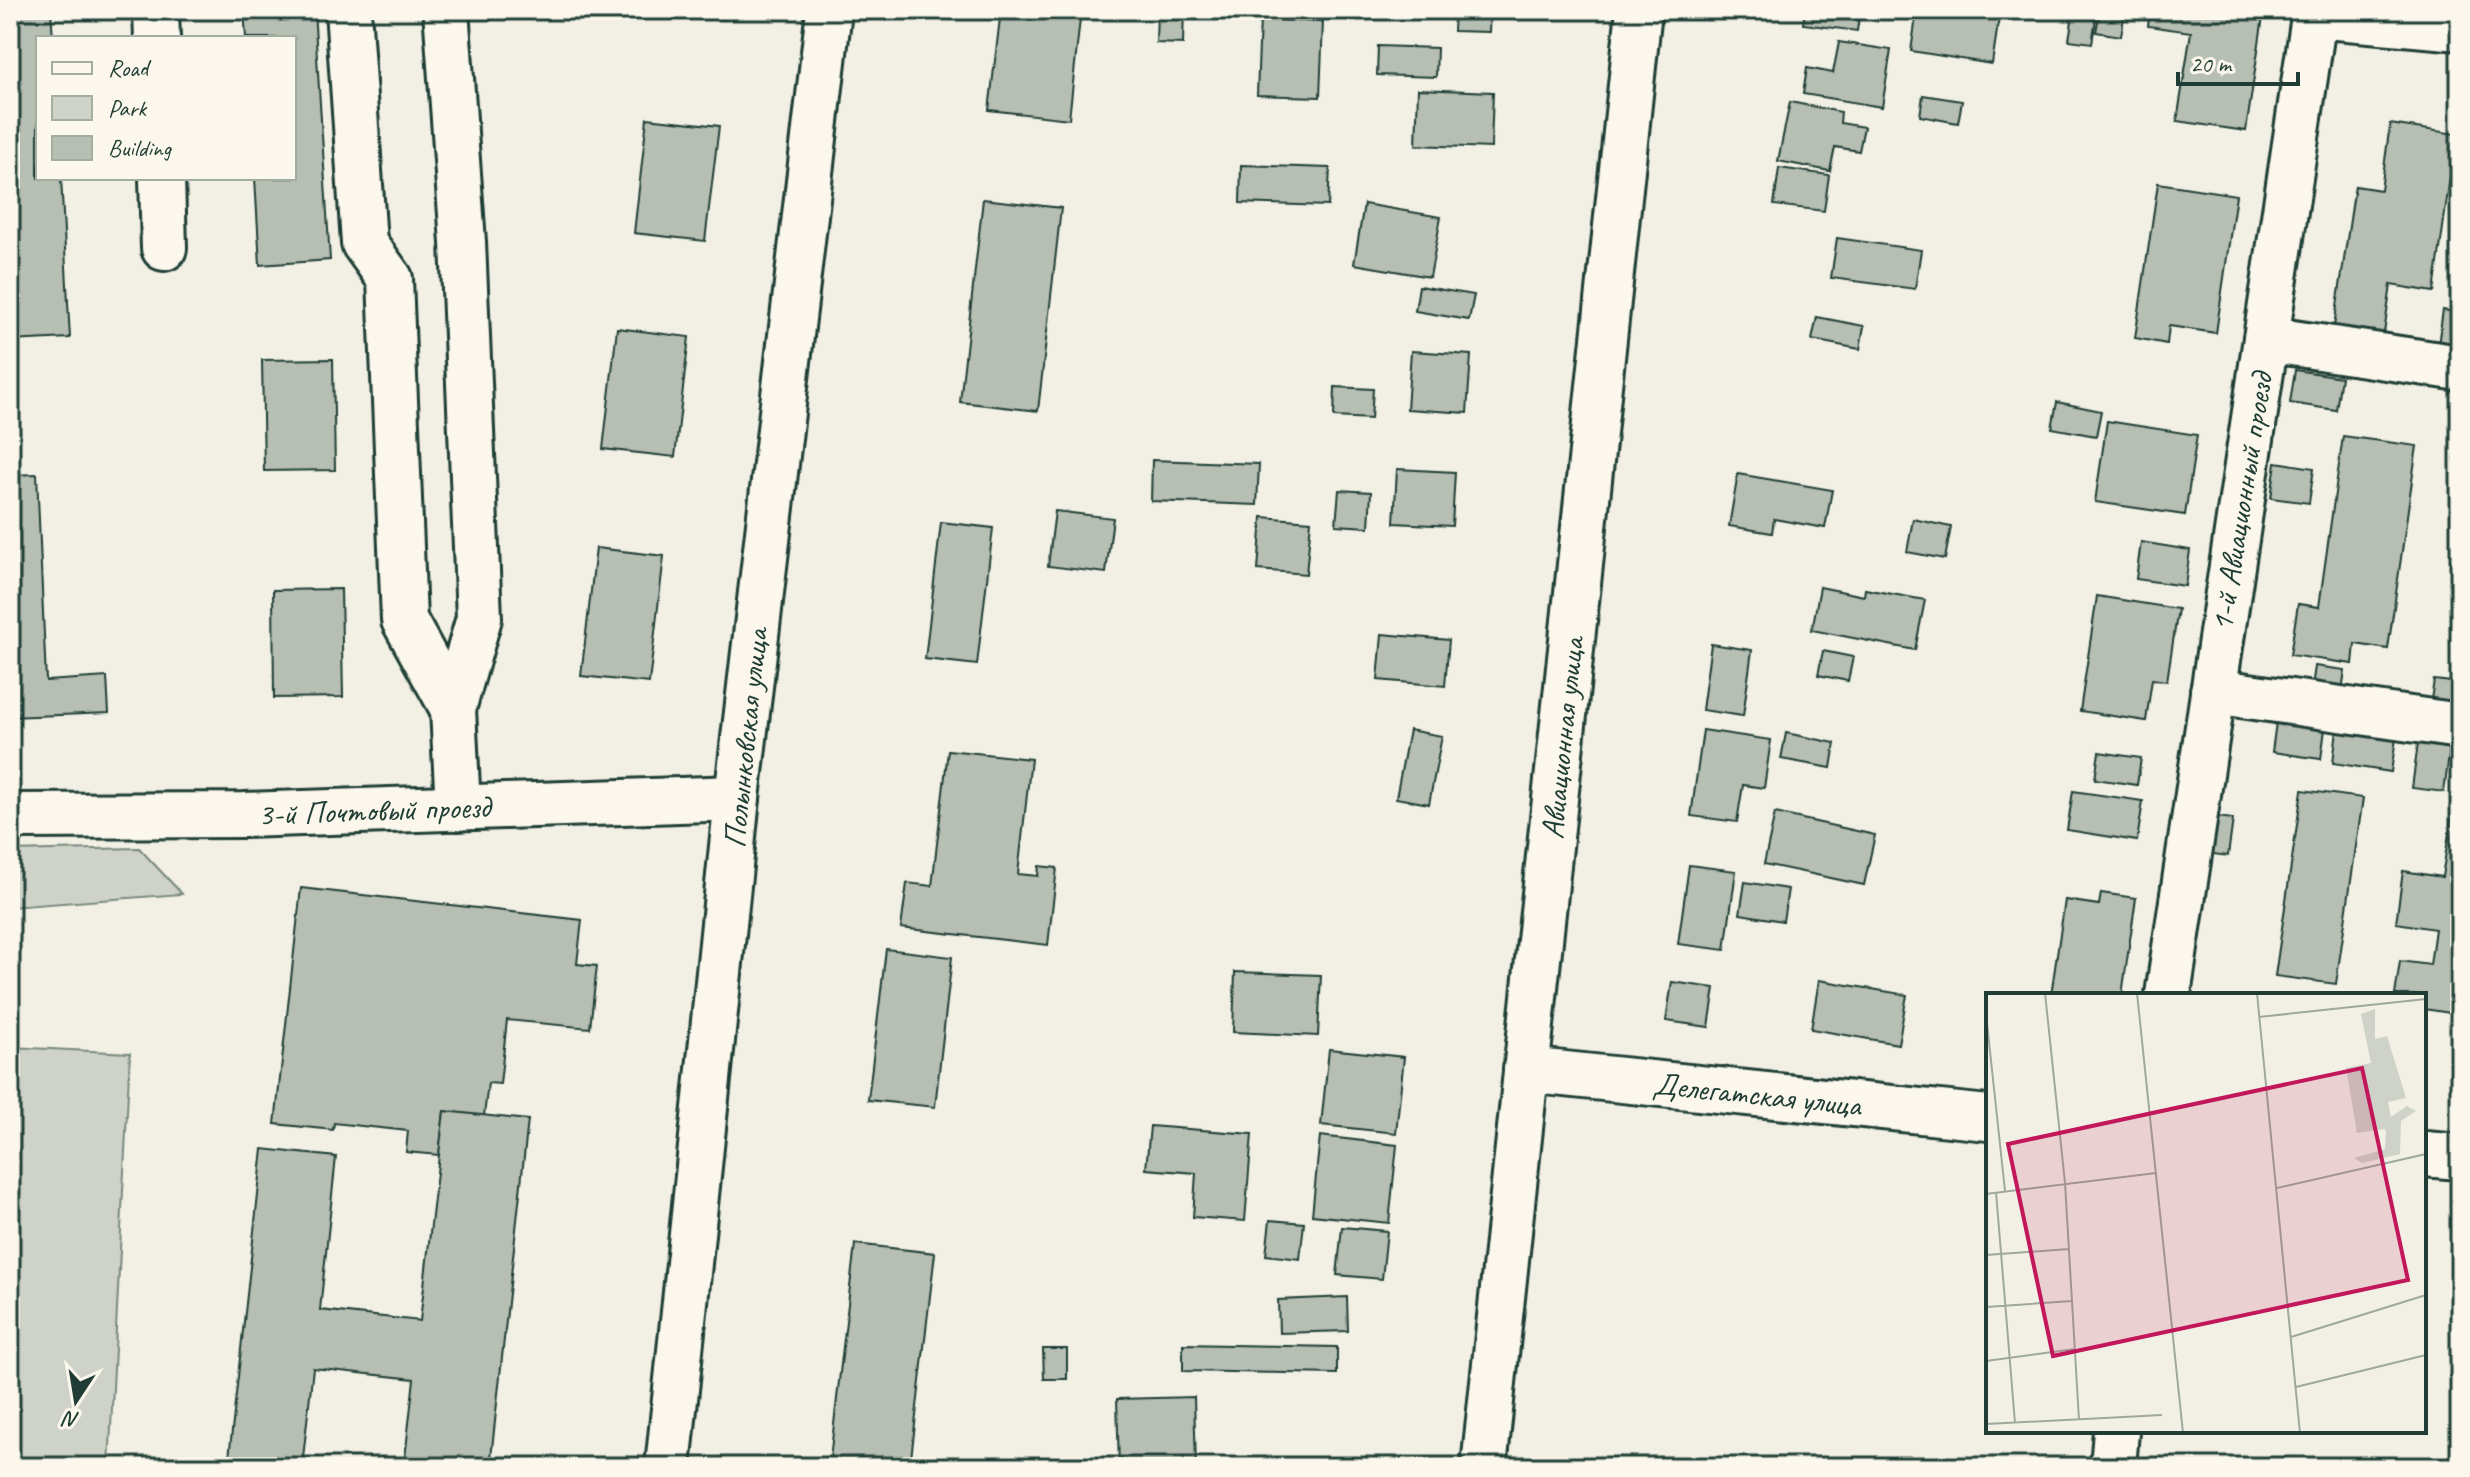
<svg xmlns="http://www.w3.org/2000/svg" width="2470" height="1477" viewBox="0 0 2470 1477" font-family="Caveat,sans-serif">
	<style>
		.green { fill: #cfd2c8; stroke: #77887e; stroke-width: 2 }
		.building { fill: #b7beb3; stroke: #1f3d34; stroke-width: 2 }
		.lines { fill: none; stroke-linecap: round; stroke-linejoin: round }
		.minor-casing { stroke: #1f3d34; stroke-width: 50 }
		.major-casing { stroke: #1f3d34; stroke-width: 50 }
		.minor { stroke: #fbf7ec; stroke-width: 44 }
		.major { stroke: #fbf7ec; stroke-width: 44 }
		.labels { text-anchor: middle; stroke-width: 8; stroke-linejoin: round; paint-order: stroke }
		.street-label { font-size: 32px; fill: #1f3d34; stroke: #fbf7ec }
		.inset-road { fill: none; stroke: #9ea89e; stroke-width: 2 }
		.view { fill: #c2185b; fill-opacity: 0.15; stroke: #c2185b; stroke-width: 4 }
		.inset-edge { fill: none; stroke: #1f3d34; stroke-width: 4 }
	</style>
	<rect width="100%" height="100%" fill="#f2f0e5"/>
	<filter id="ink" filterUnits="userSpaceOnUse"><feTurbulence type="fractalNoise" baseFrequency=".0125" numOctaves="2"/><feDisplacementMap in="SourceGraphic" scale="16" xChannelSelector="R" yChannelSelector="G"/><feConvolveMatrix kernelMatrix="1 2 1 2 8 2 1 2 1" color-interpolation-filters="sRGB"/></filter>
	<g filter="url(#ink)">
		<g class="green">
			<polygon points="139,848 182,894 10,907 10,851"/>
			<polygon points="10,1047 130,1053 109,1467 10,1467"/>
		</g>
		<g class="building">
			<polygon points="10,10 51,10 53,38 38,38 38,178 61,178 70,338 10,341"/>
			<polygon points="244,10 314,10 330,260 260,265 255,178 294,178 294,38 246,38"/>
			<polygon points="658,10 725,10 724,19"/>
			<polygon points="1001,10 1081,10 1069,119 989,110"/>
			<polygon points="1157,10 1184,10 1183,44 1156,43"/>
			<polygon points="1454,10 1490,10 1489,32 1453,31"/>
			<polygon points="1805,10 1860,10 1857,31 1803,24"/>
			<polygon points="1917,10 1959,10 1999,17 1992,64 1911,51"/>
			<polygon points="2100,10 2125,10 2121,36 2096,32"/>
			<polygon points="2150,10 2264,10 2246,131 2177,121 2191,32 2148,26"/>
			<polygon points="2073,14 2096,19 2092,43 2069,40"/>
			<polygon points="1260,19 1323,22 1320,97 1257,95"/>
			<polygon points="1839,42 1891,50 1882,107 1803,94 1807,68 1833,73"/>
			<polygon points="1378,46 1437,48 1436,77 1377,75"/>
			<polygon points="1418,89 1493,92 1491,148 1416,145"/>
			<polygon points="1923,95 1962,101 1958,123 1920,116"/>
			<polygon points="1790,102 1841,112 1840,123 1864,127 1859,151 1835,147 1830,171 1778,161"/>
			<polygon points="647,118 719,126 705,241 634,233"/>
			<polygon points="2390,124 2456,134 2434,292 2391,285 2383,340 2333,333 2355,186 2381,190"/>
			<polygon points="1241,165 1330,168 1328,206 1240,203"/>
			<polygon points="1779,168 1829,175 1824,211 1774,205"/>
			<polygon points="2158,183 2236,195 2216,333 2169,326 2167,344 2135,338"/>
			<polygon points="983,199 1061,208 1038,411 960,402"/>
			<polygon points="1364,204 1441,217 1430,277 1354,264"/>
			<polygon points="1837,238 1921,250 1915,289 1831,278"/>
			<polygon points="1419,286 1474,295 1469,320 1415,311"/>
			<polygon points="2443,310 2460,313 2460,348 2438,345"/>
			<polygon points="1817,317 1864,326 1860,349 1812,340"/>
			<polygon points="617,328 689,337 675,457 603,449"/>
			<polygon points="1411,351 1471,355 1467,413 1407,409"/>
			<polygon points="333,359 335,470 264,471 262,360"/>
			<polygon points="2295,370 2341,377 2336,410 2290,403"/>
			<polygon points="1335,387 1373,389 1371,419 1334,417"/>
			<polygon points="2057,402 2101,411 2096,436 2052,428"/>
			<polygon points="2107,421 2197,435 2185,515 2095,502"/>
			<polygon points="2460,426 2460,461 2455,460"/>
			<polygon points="2343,436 2417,446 2388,649 2355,644 2353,664 2290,655 2298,604 2319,607"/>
			<polygon points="1152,460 1259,464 1257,505 1151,501"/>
			<polygon points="2276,462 2314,468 2309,503 2271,498"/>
			<polygon points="1397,469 1455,472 1452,526 1394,523"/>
			<polygon points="37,474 46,681 107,677 109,713 10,717 10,475"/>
			<polygon points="1738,474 1832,490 1825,528 1774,519 1772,533 1729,526"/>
			<polygon points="1339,490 1371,492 1369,527 1336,525"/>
			<polygon points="1055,511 1113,518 1106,573 1048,566"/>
			<polygon points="1262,517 1311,521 1306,574 1258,570"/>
			<polygon points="1913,519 1951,527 1945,559 1907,552"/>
			<polygon points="941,522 993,528 977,665 925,659"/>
			<polygon points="2141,542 2190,550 2185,586 2136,579"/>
			<polygon points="596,548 664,556 649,683 581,676"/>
			<polygon points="1820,587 1864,596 1865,589 1925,600 1915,650 1812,630"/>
			<polygon points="341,589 343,697 274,698 273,590"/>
			<polygon points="2097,596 2178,609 2167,681 2152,679 2146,721 2080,711"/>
			<polygon points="1382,634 1449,640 1445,686 1378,680"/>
			<polygon points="1711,644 1752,650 1743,716 1702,710"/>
			<polygon points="1823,651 1853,657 1848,681 1818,675"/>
			<polygon points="2315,666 2345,670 2342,691 2312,687"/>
			<polygon points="2434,680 2460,683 2460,718 2429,713"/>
			<polygon points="2276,722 2325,729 2321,759 2272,752"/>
			<polygon points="2337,729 2396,738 2391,772 2333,763"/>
			<polygon points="1409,730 1442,736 1429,804 1396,798"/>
			<polygon points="1703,730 1771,740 1764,788 1743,785 1737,822 1691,816"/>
			<polygon points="1786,733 1835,743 1831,768 1781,759"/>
			<polygon points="2418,743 2450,748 2444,792 2412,788"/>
			<polygon points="948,750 1031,759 1018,874 1038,876 1039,866 1057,868 1048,945 901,928 907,883 932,886"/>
			<polygon points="2099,752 2141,758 2137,785 2095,779"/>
			<polygon points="2302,790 2363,798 2336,984 2275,976"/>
			<polygon points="2073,791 2143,801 2137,841 2067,830"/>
			<polygon points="1775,813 1875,835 1864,885 1764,864"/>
			<polygon points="2452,814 2460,816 2460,1000 2457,1014 2424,1009 2424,995 2395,995 2400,961 2430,965 2435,929 2396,923 2403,871 2442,877"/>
			<polygon points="2210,816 2233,819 2228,856 2205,853"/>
			<polygon points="1689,865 1736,871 1725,950 1678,944"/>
			<polygon points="1745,882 1788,889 1783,921 1740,914"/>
			<polygon points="301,888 582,920 577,964 597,966 590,1028 507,1020 500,1084 488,1083 484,1116 444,1111 439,1155 406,1152 408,1131 334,1123 333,1130 275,1124"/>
			<polygon points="2101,893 2136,898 2122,995 2051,995 2065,900 2099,905"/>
			<polygon points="886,949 952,957 935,1107 868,1100"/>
			<polygon points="1235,972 1321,975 1318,1036 1233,1032"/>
			<polygon points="1819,980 1907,995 1898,1044 1811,1029"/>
			<polygon points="1672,982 1715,988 1709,1027 1666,1021"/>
			<polygon points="1329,1049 1404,1057 1396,1133 1321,1125"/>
			<polygon points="444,1111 528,1120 490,1467 404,1467 414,1379 313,1368 302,1467 228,1467 263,1149 336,1157 320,1310 420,1321"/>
			<polygon points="1150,1126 1252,1134 1245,1221 1193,1217 1196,1173 1146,1169"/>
			<polygon points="1320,1136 1397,1145 1389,1223 1312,1215"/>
			<polygon points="1270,1220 1304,1223 1300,1259 1266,1255"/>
			<polygon points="1342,1227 1387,1231 1382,1279 1337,1275"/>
			<polygon points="855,1244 935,1253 910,1467 829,1467"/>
			<polygon points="1347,1297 1348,1331 1279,1333 1278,1300"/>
			<polygon points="1183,1344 1337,1347 1337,1374 1183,1371"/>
			<polygon points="1043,1349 1067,1349 1067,1379 1044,1379"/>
			<polygon points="1194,1397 1196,1466 1119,1467 1117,1399"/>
		</g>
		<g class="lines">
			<g class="minor-casing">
				<g id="minor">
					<polyline points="156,10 157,38"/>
					<polyline points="348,10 364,243 390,279 404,620 453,709"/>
					<polyline points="446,10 463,242 479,618 453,709 458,808"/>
					<polyline points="2314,15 2460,28"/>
					<polyline points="162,178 164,248"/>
					<polyline points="2266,339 2460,368"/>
					<polyline points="2213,691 2460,726"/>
					<polyline points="10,816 244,815 737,798"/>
					<polyline points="2168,995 2315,10"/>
					<polyline points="1526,1070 1988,1118"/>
					<polyline points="2424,1154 2460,1157"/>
					<polyline points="668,1467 737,798 829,10"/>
					<polyline points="2113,1467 2116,1431"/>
				</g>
			</g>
			<g class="major-casing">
				<polyline id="major" points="1484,1467 1639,10"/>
			</g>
			<use href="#minor" class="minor"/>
			<use href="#major" class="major"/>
		</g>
	</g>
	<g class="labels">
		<g class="street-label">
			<text transform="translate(2241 502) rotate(-81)" y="11">1-й Авиационный проезд</text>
			<text transform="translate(745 738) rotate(-84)" y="11">Полынковская улица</text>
			<text transform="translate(1562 738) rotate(-84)" y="11">Авиационная улица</text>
			<text transform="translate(374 810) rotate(-2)" y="11">3-й Почтовый проезд</text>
			<text transform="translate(1757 1094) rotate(6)" y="11">Делегатская улица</text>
		</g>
	</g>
	<g transform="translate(1986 993)">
		<rect width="440" height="440" fill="#f2f0e5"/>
		<path d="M389 16V46L401 43 420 105 402 109 405 124 421 113 430 118 415 128 414 161 376 170 368 165 399 156 400 140 399 136 371 140 360 75 385 70 375 21Z" fill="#cfd2c8"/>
		<path class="inset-road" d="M59 0 79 190 93 427M151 0 197 440M271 0 314 440M0 21 19 198M273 24 440 6M291 195 440 161M10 199 29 430M0 201 170 180M0 262 83 256M0 314 86 308M305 344 440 302M0 368 89 356M310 394 440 362M0 431 176 422"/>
		<path class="view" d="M376 75 422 287 67 363 22 151Z"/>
		<rect width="440" height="440" class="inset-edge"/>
	</g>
	<rect width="2470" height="1477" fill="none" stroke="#fbf7ec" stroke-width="40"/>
	<rect x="20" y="20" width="2430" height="1437" fill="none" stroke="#1f3d34" stroke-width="3" filter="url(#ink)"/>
	<rect x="36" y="36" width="260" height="144" fill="#fbf7ec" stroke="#a3ada2" stroke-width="2"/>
	<rect x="52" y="62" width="40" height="12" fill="#fbf7ec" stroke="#a3ada2" stroke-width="2"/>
	<text x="108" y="76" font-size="24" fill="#1f3d34">Road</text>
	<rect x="52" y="96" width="40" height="24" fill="#cfd2c8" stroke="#a3ada2" stroke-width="2"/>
	<text x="108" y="116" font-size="24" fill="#1f3d34">Park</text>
	<rect x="52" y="136" width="40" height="24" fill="#b7beb3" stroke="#a3ada2" stroke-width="2"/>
	<text x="108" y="156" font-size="24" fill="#1f3d34">Building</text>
	<g transform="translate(76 1401) rotate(192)" stroke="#fbf7ec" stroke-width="6" paint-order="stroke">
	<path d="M0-6L14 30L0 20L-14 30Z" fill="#1f3d34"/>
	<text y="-12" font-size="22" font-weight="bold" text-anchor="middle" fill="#1f3d34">N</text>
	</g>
	<path d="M2178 72v12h120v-12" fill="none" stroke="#1f3d34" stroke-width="4"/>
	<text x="2190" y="72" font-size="24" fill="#1f3d34" stroke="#fbf7ec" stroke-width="6" paint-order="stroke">20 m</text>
</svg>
